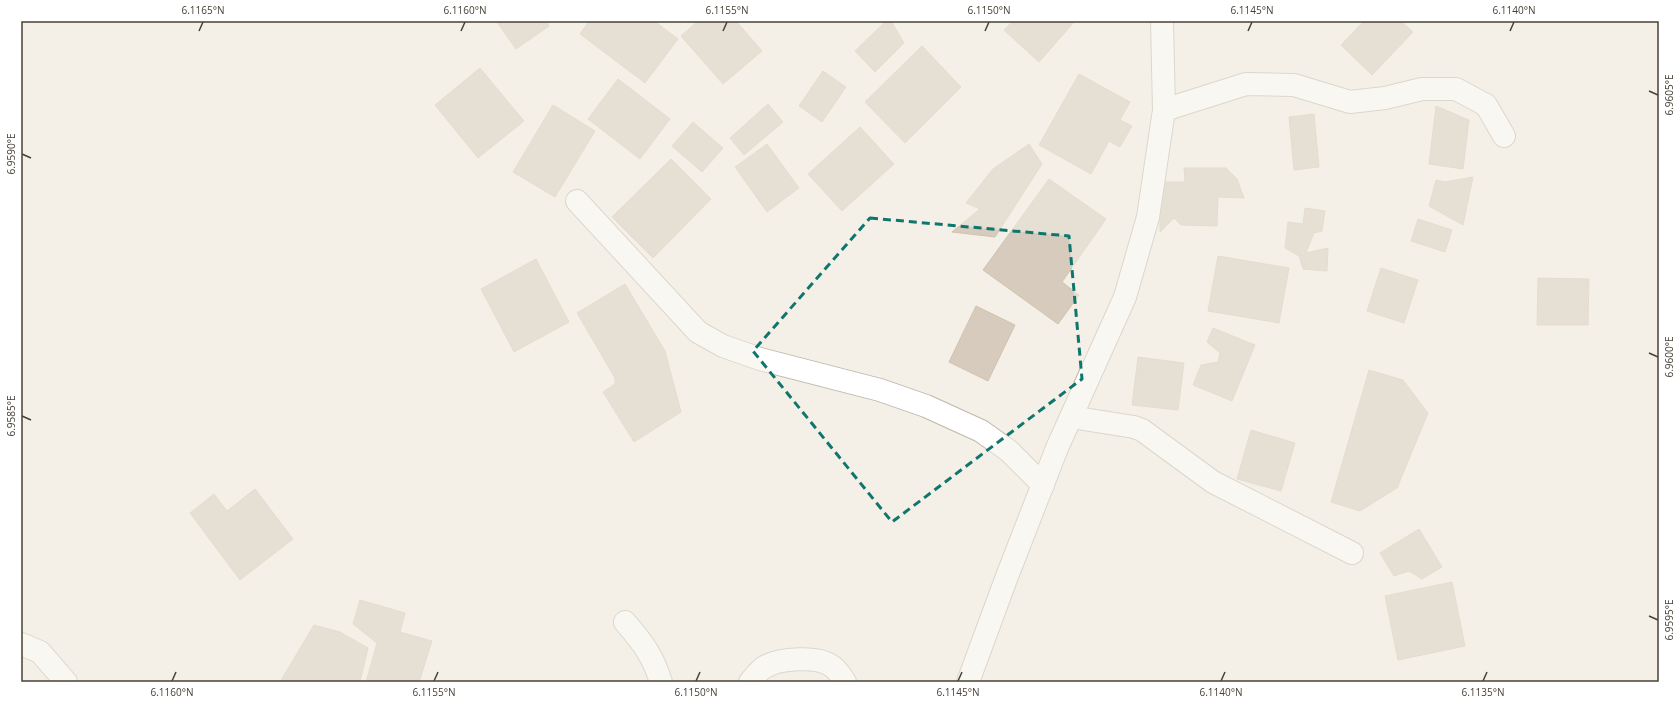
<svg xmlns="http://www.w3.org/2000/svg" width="1680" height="703" viewBox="0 0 1680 703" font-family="'Open Sans',sans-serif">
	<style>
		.building { fill: #d6cbbc; stroke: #d1c3af }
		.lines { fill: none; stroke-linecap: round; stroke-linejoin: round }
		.minor-casing { stroke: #c0b7a9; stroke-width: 24 }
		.minor { stroke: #fff; stroke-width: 22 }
		.marked { fill: none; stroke: #0f766e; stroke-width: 3; stroke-dasharray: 8 5; stroke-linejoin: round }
		.ticks { fill: none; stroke: #474036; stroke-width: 1.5 }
		.neatline { fill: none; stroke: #474036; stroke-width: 1.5 }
		.ticks-label { font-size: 10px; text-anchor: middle; fill: #474036 }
	</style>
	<rect width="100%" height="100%" fill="#f4f0e7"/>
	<g class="building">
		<polygon points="496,21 547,21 549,26 516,49"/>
		<polygon points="589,21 654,21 678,39 645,83 580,34"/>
		<polygon points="698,21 736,21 762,51 723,84 681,36"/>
		<polygon points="886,21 891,21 904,43 875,72 855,51"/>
		<polygon points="1013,21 1075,21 1039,62 1004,30"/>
		<polygon points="1364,21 1401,21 1413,32 1372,75 1341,45"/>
		<polygon points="922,46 961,87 905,143 865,102"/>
		<polygon points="480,68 524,121 478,158 435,105"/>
		<polygon points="823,71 846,87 822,122 799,106"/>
		<polygon points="1079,74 1130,102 1120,120 1132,126 1120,147 1109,141 1091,174 1039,145"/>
		<polygon points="618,79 670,119 640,159 588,119"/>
		<polygon points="768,104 783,122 744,155 730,138"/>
		<polygon points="553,105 595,131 555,197 513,172"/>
		<polygon points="1436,106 1469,120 1463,169 1429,164"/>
		<polygon points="1314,114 1319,167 1294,170 1289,117"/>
		<polygon points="693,122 723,148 702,172 672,146"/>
		<polygon points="860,127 894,164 842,211 808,174"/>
		<polygon points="767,144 799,188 767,212 735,167"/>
		<polygon points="1029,144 1042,164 995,237 952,232 980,209 966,203 993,169"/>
		<polygon points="671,159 711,199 653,258 612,217"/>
		<polygon points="1184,168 1226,168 1237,179 1244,198 1218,197 1217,226 1181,225 1174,218 1160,232 1160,182 1185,182"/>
		<polygon points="1473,177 1463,225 1429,206 1436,180 1445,182"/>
		<polygon points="1049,179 1106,219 1062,282 1079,295 1058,324 983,270"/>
		<polygon points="1305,208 1325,211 1322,231 1314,233 1306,253 1328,248 1327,271 1303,269 1299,256 1285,248 1288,222 1303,224"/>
		<polygon points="1418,219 1452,230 1445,252 1411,241"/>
		<polygon points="1218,256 1289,268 1279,323 1208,311"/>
		<polygon points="536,259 569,322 514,352 481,289"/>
		<polygon points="1381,268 1418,280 1404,323 1367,311"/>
		<polygon points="1538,278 1589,279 1588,325 1537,325"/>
		<polygon points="625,284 665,351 681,412 634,442 603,392 615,384 615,378 577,313"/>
		<polygon points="976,306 1015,325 988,381 949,362"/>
		<polygon points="1213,328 1255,345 1232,401 1193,385 1201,365 1218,362 1220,353 1207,342"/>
		<polygon points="1138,357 1184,363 1178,410 1132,405"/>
		<polygon points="1369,370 1403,380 1428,413 1397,488 1360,511 1331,502"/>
		<polygon points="1251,430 1295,443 1281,491 1237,479"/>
		<polygon points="255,489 293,539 240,580 190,513 214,494 227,511"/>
		<polygon points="1419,529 1442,567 1422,579 1409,571 1394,576 1380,553"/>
		<polygon points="1452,582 1465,646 1398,660 1385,596"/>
		<polygon points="360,600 405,613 400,632 432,641 419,682 366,682 377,643 353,624"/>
		<polygon points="314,625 340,632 368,648 360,682 280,682"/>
	</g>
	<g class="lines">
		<g class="minor-casing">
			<g id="minor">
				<polyline points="1164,110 1246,84 1294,85 1350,102 1385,98 1422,89 1456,89 1486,105 1504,136"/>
				<polyline points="577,201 698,332 723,346 760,359 880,390 926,406 981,431 1009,451 1043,485"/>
				<polyline points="1071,417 1134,427 1142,430 1213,482 1352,553"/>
				<path d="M625 622C643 643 653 656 661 682"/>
				<polyline points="21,644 40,652 66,682"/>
				<path d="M750 682C754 677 758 672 763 668 778 658 819 655 833 667 838 671 842 677 845 682"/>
				<polyline points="968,682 1006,579 1057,448 1125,297 1148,217 1164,110 1162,21"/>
			</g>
		</g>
		<use href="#minor" class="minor"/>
	</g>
	<path d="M0 0H1680V703H0ZM870 218 1069 236 1082 379 892 522 753 351Z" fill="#f4f0e7" fill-opacity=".55" fill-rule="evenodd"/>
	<path class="marked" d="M870 218 1069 236 1082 379 892 522 753 351Z"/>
	<path class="ticks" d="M199 31 203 22M461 31 465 22M723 31 727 22M985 31 989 22M1248 31 1252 22M1510 31 1514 22M1649 91 1658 95M22 154 31 158M1649 353 1658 357M22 416 31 420M1649 616 1658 620M172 681 176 672M434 681 438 672M696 681 700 672M958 681 962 672M1221 681 1225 672M1483 681 1487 672"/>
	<rect width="1680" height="703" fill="none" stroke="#ffffff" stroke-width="44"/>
	<rect x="22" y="22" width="1636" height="659" class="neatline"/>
	<g class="ticks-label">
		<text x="203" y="14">6.1165°N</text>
		<text x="465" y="14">6.1160°N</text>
		<text x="727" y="14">6.1155°N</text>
		<text x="989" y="14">6.1150°N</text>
		<text x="1252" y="14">6.1145°N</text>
		<text x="1514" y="14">6.1140°N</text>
		<text transform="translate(1669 95) rotate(-90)" y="4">6.9605°E</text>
		<text transform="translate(11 154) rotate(-90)" y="4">6.9590°E</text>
		<text transform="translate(1669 357) rotate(-90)" y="4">6.9600°E</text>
		<text transform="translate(11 416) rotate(-90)" y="4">6.9585°E</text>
		<text transform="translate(1669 620) rotate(-90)" y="4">6.9595°E</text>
		<text x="172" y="696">6.1160°N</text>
		<text x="434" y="696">6.1155°N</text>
		<text x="696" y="696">6.1150°N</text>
		<text x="958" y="696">6.1145°N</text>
		<text x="1221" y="696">6.1140°N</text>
		<text x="1483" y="696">6.1135°N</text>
	</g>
</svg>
